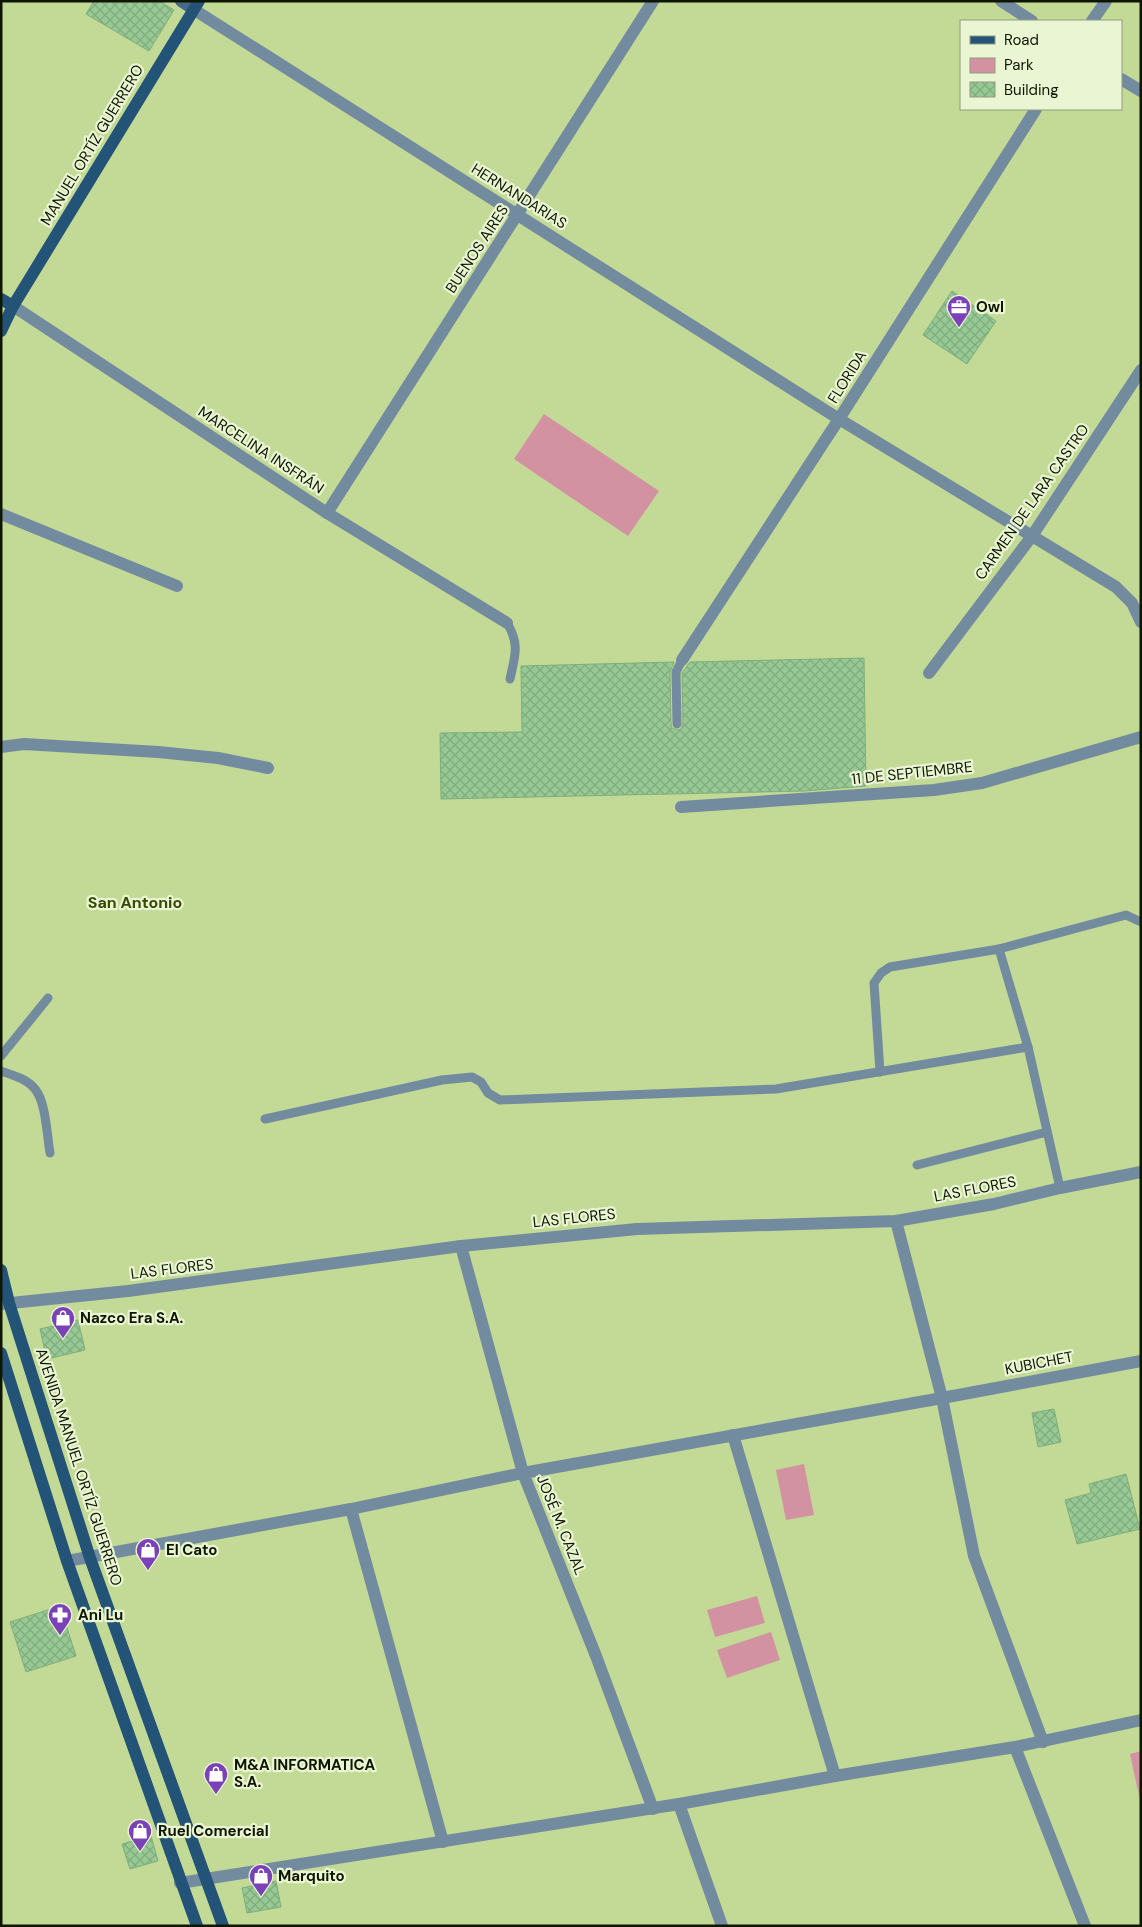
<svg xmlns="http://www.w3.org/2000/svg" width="1142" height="1927" viewBox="0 0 1142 1927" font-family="'DM Sans',sans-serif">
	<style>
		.green { fill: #d292a2 }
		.building { fill: url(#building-cross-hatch); stroke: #7eaf7b }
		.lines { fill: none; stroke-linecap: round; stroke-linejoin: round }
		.service { stroke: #738b9f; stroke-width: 9 }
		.minor { stroke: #738b9f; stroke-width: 12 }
		.tertiary { stroke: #738b9f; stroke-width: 12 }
		.secondary { stroke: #466b87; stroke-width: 12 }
		.primary { stroke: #235376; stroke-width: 12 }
		.labels { text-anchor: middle; stroke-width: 4.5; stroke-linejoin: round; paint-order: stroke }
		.street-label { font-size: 15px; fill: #0f1600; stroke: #e9f5d3 }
		.poi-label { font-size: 15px; font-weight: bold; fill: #0f1600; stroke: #e9f5d3; text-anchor: start }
		.neighbourhood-label { font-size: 16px; font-weight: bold; fill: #384901; stroke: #e9f5d3 }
	</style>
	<defs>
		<pattern id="building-cross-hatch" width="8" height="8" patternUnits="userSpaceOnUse" patternTransform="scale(1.25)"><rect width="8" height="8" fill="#97c994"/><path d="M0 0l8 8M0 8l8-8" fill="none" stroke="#81ac7e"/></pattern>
	</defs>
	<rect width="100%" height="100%" fill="#c3d996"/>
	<g class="green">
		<polygon points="544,414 659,491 628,536 514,459"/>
		<polygon points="804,1464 814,1515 786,1520 776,1470"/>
		<polygon points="757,1596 765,1623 715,1637 707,1610"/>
		<polygon points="771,1632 780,1660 727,1678 717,1650"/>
		<polygon points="1141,1751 1141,1805 1130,1754"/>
	</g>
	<g class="building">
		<polygon points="94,1 159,1 174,10 149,51 86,14"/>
		<polygon points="952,291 996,321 967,364 923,335"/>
		<polygon points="864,658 866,786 805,791 441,799 440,733 522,732 521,666 674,662 670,672 671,724 672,728 677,730 681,729 683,724 682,673 690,662"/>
		<polygon points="78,1320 85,1350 47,1359 40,1329"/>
		<polygon points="1054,1409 1061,1442 1038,1447 1032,1413"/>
		<polygon points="1126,1474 1140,1529 1077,1544 1065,1500 1091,1493 1089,1484"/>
		<polygon points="60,1606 76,1656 26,1672 10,1622"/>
		<polygon points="151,1836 158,1861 130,1869 122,1844"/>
		<polygon points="276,1881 281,1907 247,1913 242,1888"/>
	</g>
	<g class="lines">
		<g class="service">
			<path d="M507 623C520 644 515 656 510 679"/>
			<polyline points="677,724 676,672 682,660"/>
			<polyline points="999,949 1126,915 1141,922"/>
			<polyline points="1,1056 48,998"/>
			<path d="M1 1071C13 1075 27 1079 35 1089 46 1102 47 1136 50 1153"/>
			<polyline points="880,1072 874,983 881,973 890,967 999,949 1028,1047 1060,1188"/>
			<polyline points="265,1119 442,1080 472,1077 481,1082 488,1093 500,1100 776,1089 1028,1047"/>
			<polyline points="917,1165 1047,1132"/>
		</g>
		<g class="minor">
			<polyline points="193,9 839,419 1116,587 1132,603 1141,622"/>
			<polyline points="1092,21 1106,1"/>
			<polyline points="13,306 327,513 507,623"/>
			<polyline points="327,513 653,1"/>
			<polyline points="1,514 177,586"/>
			<polyline points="682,660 839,419 1036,109"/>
			<polyline points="929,673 1032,536 1141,370"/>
			<polyline points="1,747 24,744 158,752 218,758 268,768"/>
			<polyline points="681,807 934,790 982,783 1141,737"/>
			<polyline points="896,1221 942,1398 974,1556 1043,1742"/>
			<polyline points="461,1246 523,1473 596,1656 653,1809"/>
			<polyline points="733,1435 835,1776"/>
			<polyline points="351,1509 443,1842"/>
			<polyline points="67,1561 351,1509 523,1473 942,1398 1141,1361"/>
			<polyline points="1015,1747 1085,1926"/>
			<polyline points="679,1804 722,1926"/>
			<polyline points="180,1883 679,1804 835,1776 1015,1747 1141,1720"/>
		</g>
		<g class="tertiary">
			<polyline points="1001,1 1032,21"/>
			<polyline points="1121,79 1141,91"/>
			<polyline points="1,1304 128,1291 461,1246 637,1229 896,1221 994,1204 1060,1188 1141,1172"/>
		</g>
		<polyline class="secondary" points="181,1 193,9"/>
		<g class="primary">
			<polyline points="1,299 13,306"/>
			<polyline points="1,331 13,306 199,1"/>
			<polyline points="1,1270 9,1303 90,1558 223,1926"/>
			<polyline points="1,1353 67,1561 197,1926"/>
		</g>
	</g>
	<defs>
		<g id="office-pin" transform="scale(1.25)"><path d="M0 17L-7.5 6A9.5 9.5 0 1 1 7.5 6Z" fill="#7b41b7" stroke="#e9f5d3"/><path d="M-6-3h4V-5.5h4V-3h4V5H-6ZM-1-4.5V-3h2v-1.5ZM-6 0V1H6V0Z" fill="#fff"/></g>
		<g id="shop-pin" transform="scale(1.25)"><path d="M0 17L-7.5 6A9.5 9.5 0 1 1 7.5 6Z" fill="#7b41b7" stroke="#e9f5d3"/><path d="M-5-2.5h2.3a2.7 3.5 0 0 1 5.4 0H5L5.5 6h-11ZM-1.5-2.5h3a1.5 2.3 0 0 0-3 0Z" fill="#fff"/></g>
		<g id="pharmacy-pin" transform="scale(1.25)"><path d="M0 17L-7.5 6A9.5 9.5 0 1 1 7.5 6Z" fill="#7b41b7" stroke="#e9f5d3"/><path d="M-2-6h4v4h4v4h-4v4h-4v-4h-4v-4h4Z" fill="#fff"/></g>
	</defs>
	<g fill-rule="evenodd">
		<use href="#office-pin" x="959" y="307"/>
		<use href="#shop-pin" x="63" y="1318"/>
		<use href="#shop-pin" x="148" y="1550"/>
		<use href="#pharmacy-pin" x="60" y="1615"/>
		<use href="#shop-pin" x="216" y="1774"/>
		<use href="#shop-pin" x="140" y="1831"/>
		<use href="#shop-pin" x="261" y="1876"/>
	</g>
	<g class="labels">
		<g class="street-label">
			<text transform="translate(92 145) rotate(-59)" y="5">MANUEL ORTÍZ GUERRERO</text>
			<text transform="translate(519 196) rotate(32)" y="5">HERNANDARIAS</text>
			<text transform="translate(477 249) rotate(-57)" y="5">BUENOS AIRES</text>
			<text transform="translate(847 377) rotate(-58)" y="5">FLORIDA</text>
			<text transform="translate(261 450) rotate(33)" y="5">MARCELINA INSFRÁN</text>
			<text transform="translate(1032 502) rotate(-55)" y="5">CARMEN DE LARA CASTRO</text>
			<text transform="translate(912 773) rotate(-6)" y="5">11 DE SEPTIEMBRE</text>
			<text transform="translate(975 1189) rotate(-11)" y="5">LAS FLORES</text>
			<text transform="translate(574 1218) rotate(-6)" y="5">LAS FLORES</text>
			<text transform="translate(172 1269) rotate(-7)" y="5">LAS FLORES</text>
			<text transform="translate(1039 1363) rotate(-11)" y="5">KUBICHET</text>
			<text transform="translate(79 1467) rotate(72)" y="5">AVENIDA MANUEL ORTÍZ GUERRERO</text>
			<text transform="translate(561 1525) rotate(68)" y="5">JOSÉ M. CAZAL</text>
		</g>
		<g class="poi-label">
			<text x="976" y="312">Owl</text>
			<text x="80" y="1323">Nazco Era S.A.</text>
			<text x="166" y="1555">El Cato</text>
			<text x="78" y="1620">Ani Lu</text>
			<text x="234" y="1770">M&amp;A INFORMATICA<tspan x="234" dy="17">S.A.</tspan></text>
			<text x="158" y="1836">Ruel Comercial</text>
			<text x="278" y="1881">Marquito</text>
		</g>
		<g class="neighbourhood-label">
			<text x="135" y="908">San Antonio</text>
		</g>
	</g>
	<rect width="1142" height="1927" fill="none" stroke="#0f1600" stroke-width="5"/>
	<rect x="960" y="20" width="162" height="90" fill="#e9f5d3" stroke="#929c7f"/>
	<rect x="970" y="36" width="25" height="8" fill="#235376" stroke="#929c7f"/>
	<text x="1004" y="45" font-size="15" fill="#0f1600">Road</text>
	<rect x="970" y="58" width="25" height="15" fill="#d292a2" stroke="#929c7f"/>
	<text x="1004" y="70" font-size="15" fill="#0f1600">Park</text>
	<rect x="970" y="82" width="25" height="15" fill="url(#building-cross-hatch)" stroke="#929c7f"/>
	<text x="1004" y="95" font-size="15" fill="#0f1600">Building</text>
</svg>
